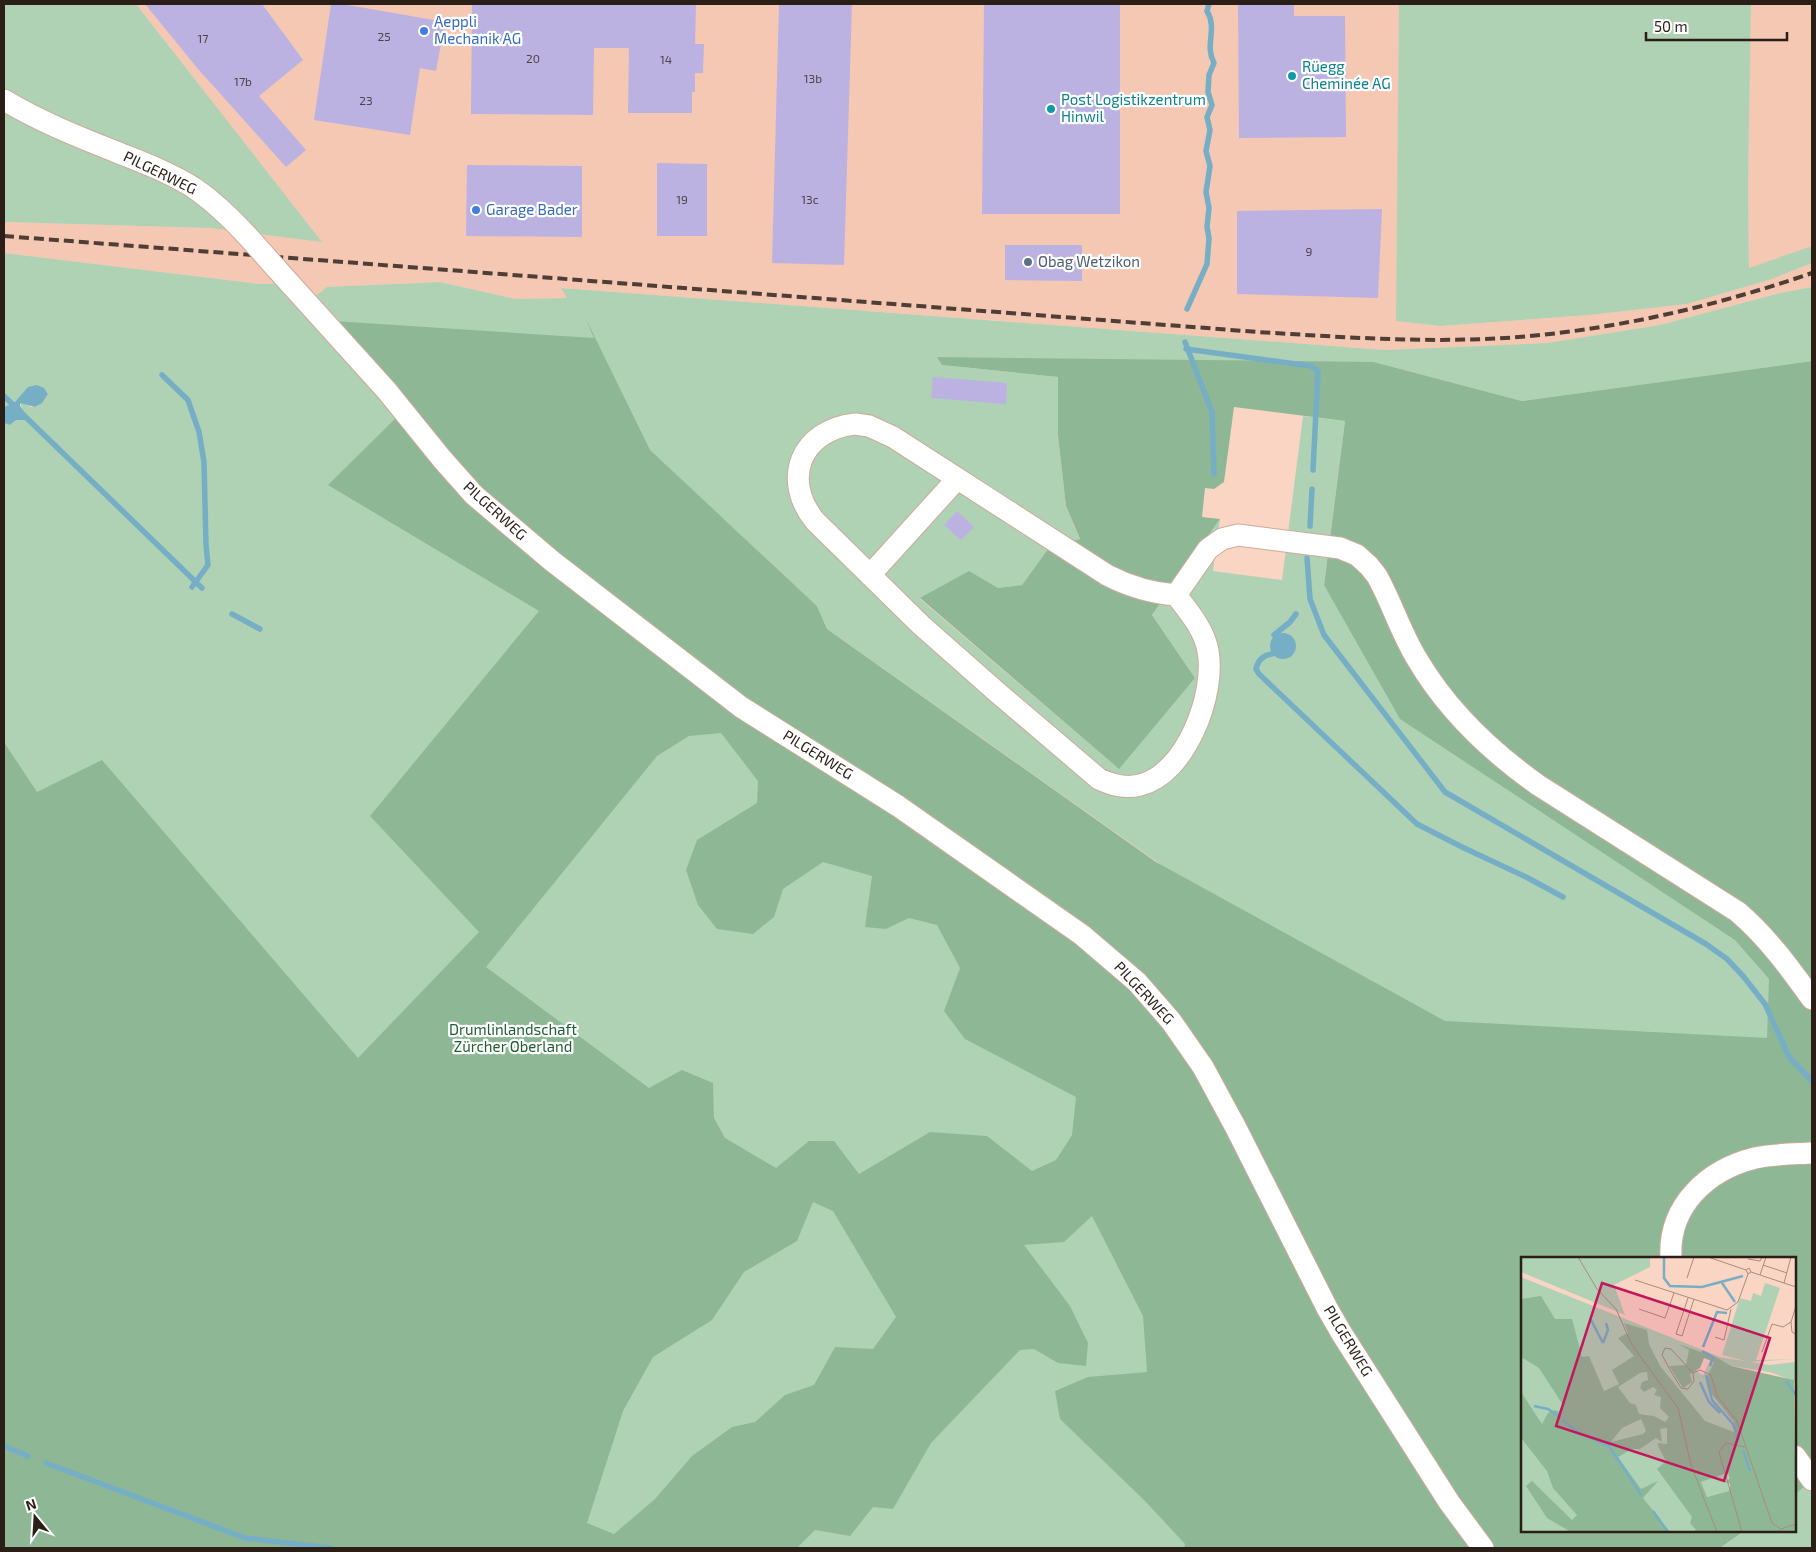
<svg xmlns="http://www.w3.org/2000/svg" width="1816" height="1552" viewBox="0 0 1816 1552" font-family="'Exo 2',sans-serif">
	<style>
		.built { fill: #f4c8b3 }
		.green { fill: #afd2b4; fill-rule: evenodd }
		.forest { fill: #8eb895; fill-rule: evenodd }
		.water { fill: #76aec6 }
		.lines { fill: none; stroke-linecap: round; stroke-linejoin: round }
		.stream { stroke: #76aec6; stroke-width: 5.5 }
		.building { fill: #bbb2e2 }
		.minor-casing { stroke: #ceaa9a; stroke-width: 23 }
		.minor { stroke: #fff; stroke-width: 21 }
		.rail { stroke: #4f3e35; stroke-width: 4; stroke-dasharray: 10 5; stroke-linecap: butt }
		.minor-bridge-casing { stroke: #ceaa9a; stroke-width: 23; stroke-linecap: butt }
		.minor-bridge { stroke: #fff; stroke-width: 21 }
		.shop-dot { fill: #3f7fe0; stroke: #fff; stroke-width: 2 }
		.culture-dot { fill: #0f9aa8; stroke: #fff; stroke-width: 2 }
		.service-dot { fill: #5c6f8a; stroke: #fff; stroke-width: 2 }
		.labels { text-anchor: middle; stroke-width: 4.5; stroke-linejoin: round; paint-order: stroke }
		.number-label { font-size: 12px; fill: #4f434a }
		.shop-label { font-size: 15px; fill: #366cbe; stroke: #fff; text-anchor: start }
		.culture-label { font-size: 15px; fill: #0d838f; stroke: #fff; text-anchor: start }
		.street-label { font-size: 15px; fill: #2b1e17; stroke: #fff }
		.service-label { font-size: 15px; fill: #4e5e75; stroke: #fff; text-anchor: start }
		.park-label { font-size: 15px; fill: #1f5e31; stroke: #fff }
		.inset-river { fill: none; stroke: #76aec6; stroke-width: 2.5 }
		.inset-road { fill: none; stroke: #a88c7f; stroke-width: 1 }
		.view { fill: #c2185b; fill-opacity: 0.15; stroke: #c2185b; stroke-width: 2.5 }
		.inset-edge { fill: none; stroke: #2b1e17; stroke-width: 2.5 }
	</style>
	<rect width="100%" height="100%" fill="#fbd5c4"/>
	<g class="built">
		<polygon points="136,4 1399,4 1397,321 1440,326 1589,315 1687,304 1772,279 1812,263 1812,287 1780,293 1660,325 1547,343 1385,350 562,288 568,298 516,299 440,282 327,287 313,298 293,284 261,284 4,253 4,222 210,228 321,241"/>
		<polygon points="1751,4 1812,4 1812,246 1749,269 1748,187"/>
	</g>
	<g class="green">
		<polygon points="4,4 136,4 322,242 210,228 4,222"/>
		<polygon points="1399,4 1751,4 1748,187 1749,268 1812,246 1812,263 1772,279 1687,304 1589,315 1440,326 1396,321"/>
		<path d="M4 253 261 284H293L313 298 327 287 440 282 516 299 567 298 561 288 1385 350 1547 343 1660 325 1780 293 1812 287V361L1522 401 1374 362 1061 374 942 365 1058 377V436L1066 506 1080 540 1048 549 1022 585 998 588 969 572 920 599 1118 768 1195 678 1152 615 1220 519 1213 571 1282 580 1303 416 1345 421 1324 584 1719 922 1812 1014 1520 1207 1478 1548H4V755L17 762 4 742V423L10 425 16 420H24L23 412 20 403 22 402 31 407H36L47 396 48 393 40 386C27 384 23 394 15 402 12 404 7 406 4 407ZM723 518 817 606 827 629 1160 864 1157 871 825 635Z"/>
		<polygon points="1812,1481 1812,1548 1720,1548 1744,1531 1795,1531 1795,1494"/>
	</g>
	<path class="forest" d="M585 317 650 450 817 606 827 629 1156 862 1445 1021 1767 1038 1769 979 1735 940 1400 719 1324 585 1345 421 1234 407 1224 482 1214 489 1205 488 1202 517 1220 519 1152 615 1195 678 1119 769 920 598 969 571 998 588 1022 585 1048 549 1080 539 1066 506 1058 436V377L942 365 937 357 1374 362 1522 401 1812 361V1481L1795 1494V1258H1522V1531H1744L1720 1548H1184L1185 1544 1145 1501 1060 1419 1055 1391 1088 1377 1147 1372 1143 1316 1092 1216 1064 1242 1024 1245 1070 1306 1088 1343 1086 1366 1058 1363 1034 1349 1020 1350 931 1443 893 1509 873 1507 850 1536 815 1530 797 1548H4V742L37 792 102 760 358 1058 479 932 370 816 539 611 328 485 408 406 334 321 594 338ZM721 733 758 781 757 803 697 840 686 870 698 905 717 929 753 934 774 917 783 889 823 862 872 876 865 927 886 929 909 918 937 925 960 968 944 1011 965 1039 1076 1097 1072 1135 1056 1160 1032 1171 987 1136 930 1132 859 1174 834 1141H809L776 1168 725 1138 714 1118 713 1083 682 1070 649 1088 486 967 657 756 689 736ZM813 1202 833 1211 896 1317 873 1349 835 1347 814 1385 785 1395 755 1422 732 1427 692 1456 655 1499 614 1534 587 1523 623 1411 653 1357 712 1320 744 1272 797 1241Z"/>
	<g class="water">
		<polygon points="37,385 44,388 48,394 42,403 35,407 20,403 20,406 27,416 27,419 24,420 16,420 10,425 4,423 4,407 14,403 28,387"/>
		<circle cx="1283" cy="646" r="13"/>
	</g>
	<g class="lines">
		<g class="stream">
			<path d="M1187 309 1207 264 1209 238 1207 227 1209 208 1206 192 1210 166 1206 151 1210 130 1207 117 1212 105 1208 92 1209 75 1214 63C1204 44 1218 30 1207 11L1209 4"/>
			<polyline points="1185,342 1212,412 1214,474"/>
			<polyline points="1186,349 1311,366 1318,371 1313,470"/>
			<polyline points="162,375 188,400 199,432 204,462 206,545 208,565 192,587"/>
			<polyline points="4,396 202,588"/>
			<polyline points="1310,526 1312,489"/>
			<polyline points="1307,558 1310,599 1324,635 1445,792 1706,944 1727,959 1743,976 1765,1004 1789,1057 1812,1081"/>
			<polyline points="232,614 260,629"/>
			<polyline points="1274,635 1290,622 1296,614"/>
			<path d="M1272 654C1264 655 1258 660 1256 669L1259 674 1417 824 1462 847 1528 878 1563 897"/>
			<polyline points="4,1446 28,1456"/>
			<polyline points="46,1463 245,1538 330,1548"/>
		</g>
	</g>
	<g class="building">
		<polygon points="145,4 262,4 303,60 259,96 306,150 286,167 198,69"/>
		<polygon points="331,4 342,4 445,22 436,71 420,68 410,135 314,120"/>
		<polygon points="472,4 696,4 695,44 704,44 703,73 695,73 695,92 692,92 692,113 628,113 629,48 594,48 593,115 471,114"/>
		<polygon points="779,4 852,4 844,265 772,263"/>
		<polygon points="984,4 1120,4 1120,214 982,214"/>
		<polygon points="1238,4 1294,4 1294,16 1345,16 1346,137 1239,138"/>
		<polygon points="657,163 707,164 707,236 657,236"/>
		<polygon points="467,165 582,166 582,237 466,236"/>
		<polygon points="1382,209 1378,298 1237,294 1237,211"/>
		<polygon points="1005,245 1082,245 1082,281 1005,280"/>
		<polygon points="933,377 1007,383 1006,404 931,398"/>
		<polygon points="957,511 974,527 961,540 944,525"/>
	</g>
	<g class="lines">
		<g class="minor-casing">
			<g id="minor">
				<path d="M4 100C39 121 76 136 114 151 141 162 169 172 194 188 216 203 234 221 252 241"/>
				<polyline points="275,267 387,391 442,459 474,495 552,561 741,707 898,806 1082,935 1137,982 1171,1021 1203,1067 1236,1128 1327,1308 1342,1334 1449,1502 1483,1548"/>
				<path d="M855 424 869 426 893 437 1107 575C1130 587 1151 593 1176 595 1189 612 1204 629 1208 651 1216 694 1186 774 1140 785 1125 789 1112 785 1099 779L998 693 921 625 815 521C781 479 801 430 855 424Z"/>
				<polyline points="870,575 957,479"/>
				<path d="M1176 595 1208 549 1222 539 1238 535 1340 548 1357 555 1369 566 1377 576C1392 603 1401 633 1417 659 1447 710 1490 751 1538 785L1738 912C1768 938 1789 967 1812 999"/>
				<path d="M1671 1258C1668 1206 1707 1170 1755 1158 1773 1154 1793 1154 1812 1153"/>
				<polyline points="1795,1456 1812,1480"/>
			</g>
		</g>
		<use href="#minor" class="minor"/>
		<path class="rail" d="M4 236 1258 332C1340 337 1422 343 1505 338 1610 331 1713 307 1812 273"/>
		<g class="minor-bridge-casing">
			<polyline id="minor-bridge" points="252,241 275,267"/>
		</g>
		<use href="#minor-bridge" class="minor-bridge"/>
	</g>
	<g class="shop-dot">
		<circle cx="424" cy="31" r="5"/>
		<circle cx="476" cy="210" r="5"/>
	</g>
	<g class="culture-dot">
		<circle cx="1292" cy="76" r="5"/>
		<circle cx="1051" cy="109" r="5"/>
	</g>
	<circle class="service-dot" cx="1028" cy="262" r="5"/>
	<g class="labels">
		<g class="number-label">
			<text x="384" y="41">25</text>
			<text x="203" y="43">17</text>
			<text x="533" y="63">20</text>
			<text x="666" y="64">14</text>
			<text x="813" y="83">13b</text>
			<text x="243" y="86">17b</text>
			<text x="366" y="105">23</text>
			<text x="682" y="204">19</text>
			<text x="810" y="204">13c</text>
			<text x="1309" y="256">9</text>
		</g>
		<g class="shop-label">
			<text x="434" y="27">Aeppli<tspan x="434" dy="17">Mechanik AG</tspan></text>
			<text x="486" y="215">Garage Bader</text>
		</g>
		<g class="culture-label">
			<text x="1302" y="72">Rüegg<tspan x="1302" dy="17">Cheminée AG</tspan></text>
			<text x="1061" y="105">Post Logistikzentrum<tspan x="1061" dy="17">Hinwil</tspan></text>
		</g>
		<g class="street-label">
			<text transform="translate(160 173) rotate(26)" y="5">PILGERWEG</text>
			<text transform="translate(495 511) rotate(42)" y="5">PILGERWEG</text>
			<text transform="translate(818 755) rotate(32)" y="5">PILGERWEG</text>
			<text transform="translate(1144 993) rotate(47)" y="5">PILGERWEG</text>
			<text transform="translate(1348 1341) rotate(59)" y="5">PILGERWEG</text>
		</g>
		<g class="service-label">
			<text x="1038" y="267">Obag Wetzikon</text>
		</g>
		<g class="park-label">
			<text x="513" y="1035">Drumlinlandschaft<tspan x="513" dy="17">Zürcher Oberland</tspan></text>
		</g>
	</g>
	<g transform="translate(1521 1257)">
		<rect width="275" height="275" fill="#fbd5c4"/>
		<path d="M0 0H129V10L93 28 104 58 0 15ZM0 20 199 100 248 108 275 105V125L249 115 210 109 177 94 176 115 182 118 189 104 193 105 222 184 166 186 196 275H0ZM244 26 259 31 235 103 274 102 228 105 201 98 219 41 230 44 232 36 240 39ZM207 216 208 234 186 240 180 225Z" fill="#afd2b4"/>
		<path d="M20 39 34 62H51L61 100 68 99 83 134 98 127 91 113 113 99 97 81 107 76 103 66 126 73 128 87 139 109 184 164 213 175V165L189 135 186 120 193 105 183 101 179 111 169 117 171 125 162 131 148 109 165 108 168 93 157 87 197 101 210 109 273 123 275 275H172L175 273 169 266 171 260 136 212 145 204 137 189V186L146 187V171L139 172 141 185 135 181 119 192H111L97 200 120 232 137 224 122 241 149 275H50L26 261 5 229 11 224 51 263 56 258 32 231 26 214 0 181V135L21 167 27 156 34 153 38 155 42 148 18 111 0 100V42ZM126 115 127 123 121 125 119 131 123 135 132 130 136 133 133 138 140 140 139 151 148 160 144 165 133 159 118 157 115 148 109 146 97 130 119 116ZM120 162 125 174 122 177 90 185 101 171ZM207 216 208 222 203 225 209 227 208 234 186 240 180 225Z" fill="#8eb895" fill-rule="evenodd"/>
		<path class="inset-river" d="M143 0V21L149 29 181 30 222 19M201 26 214 45M69 61 82 86M82 86 87 73 85 66M182 90 196 55 206 56M181 94 192 100 189 109M185 118 191 143 212 167 218 184M265 124 275 138M179 125 188 145 199 156M13 149 27 152 40 161M42 163 58 176 88 189 121 239M222 193 229 214M132 254 147 275"/>
		<path class="inset-road" d="M57 0 76 32 95 52 111 88 157 151 170 208 196 275M187 0 225 13 227 17 230 15 228 11 225 13M227 2 239 4 241 0M242 8 266 16M230 15 275 30M239 18 245 0M166 21 173 0M114 23 206 53 217 45 227 17M263 26 270 0M167 41 155 77 161 79 173 42M118 52 144 61 153 36M270 65 275 49M194 80 203 83 210 52M144 91 150 92 172 116 173 124 167 132 160 131 148 111 141 98ZM241 95 251 67 262 70 270 65 271 75 275 77M172 116 179 113 190 118 196 139 216 164 251 266 260 272 275 267M221 275 198 195 205 186 224 190"/>
		<path class="view" d="M81 26 249 81 203 224 35 169Z"/>
		<rect width="275" height="275" class="inset-edge"/>
	</g>
	<rect width="1816" height="1552" fill="none" stroke="#2b1e17" stroke-width="10"/>
	<g transform="translate(35 1517) rotate(342)" stroke="#ffffff" stroke-width="4" paint-order="stroke">
	<path d="M0-4L9 19L0 12L-9 19Z" fill="#2b1e17"/>
	<text y="-8" font-size="14" font-weight="bold" text-anchor="middle" fill="#2b1e17">N</text>
	</g>
	<path d="M1646 32v8h141v-8" fill="none" stroke="#2b1e17" stroke-width="2.5"/>
	<text x="1654" y="32" font-size="15" fill="#2b1e17" stroke="#ffffff" stroke-width="4" paint-order="stroke">50 m</text>
</svg>
